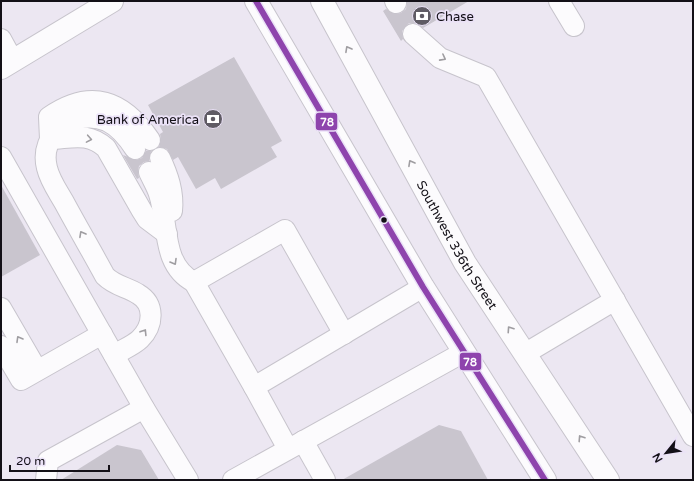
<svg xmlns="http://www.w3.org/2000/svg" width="694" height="481" viewBox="0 0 694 481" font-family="'Varela Round',sans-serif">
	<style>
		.building { fill: #c9c5ce }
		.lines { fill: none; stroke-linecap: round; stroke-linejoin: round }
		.lane-casing { stroke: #c7c4cc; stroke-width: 22 }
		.secondary-casing { stroke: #c7c4cc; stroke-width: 24 }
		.primary-casing { stroke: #c7c4cc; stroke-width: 24 }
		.lane { stroke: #fcfbfd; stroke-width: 20 }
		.secondary { stroke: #fcfbfd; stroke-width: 22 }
		.primary { stroke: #fcfbfd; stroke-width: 22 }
		.bus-1-casing { stroke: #ebe2f7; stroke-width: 9 }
		.bus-1 { stroke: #8e44ad; stroke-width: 6 }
		.oneway { stroke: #9f9da1 }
		.bus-dot { fill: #131017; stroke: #ebe2f7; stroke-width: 1.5 }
		.labels { text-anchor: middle; stroke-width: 3.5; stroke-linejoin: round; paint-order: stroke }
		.poi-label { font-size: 13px; fill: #131017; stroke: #ebe2f7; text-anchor: start }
		.street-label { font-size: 13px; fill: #131017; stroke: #ebe2f7 }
		.line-badge { stroke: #ebe2f7; stroke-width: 1.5 }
		.badge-label { font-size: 11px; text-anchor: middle; font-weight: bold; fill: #fff }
	</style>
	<rect width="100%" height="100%" fill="#ece7f2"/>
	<g class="building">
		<polygon points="407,1 469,1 423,28 416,23 409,23 402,31 403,39 401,41 383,11 386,9 395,14 401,13 406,9"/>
		<polygon points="234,57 282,141 271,147 277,157 221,189 215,178 196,189 178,157 173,160 167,149 159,147 161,139 160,134 163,132 148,105"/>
		<polygon points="146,151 151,151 149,161 144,162 139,166 138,171 139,178 137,179 123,155 136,160 142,158"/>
		<polygon points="1,185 40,255 1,277"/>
		<polygon points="439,425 461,431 488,480 342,480"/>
		<polygon points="117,445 141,450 159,480 61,480"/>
	</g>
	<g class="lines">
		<g class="lane-casing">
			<g id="lane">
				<polyline points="395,1 396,3"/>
				<polyline points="559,1 574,26"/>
				<polyline points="413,34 440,58 486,77 693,436"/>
				<polyline points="1,39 13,61"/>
				<path d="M50 139C73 138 88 132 106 148L142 211 147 219 167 234"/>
				<path d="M50 139 49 117C91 88 123 100 150 140"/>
				<polyline points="1,157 144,408 188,480"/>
				<path d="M160 158C168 175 174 192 172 211"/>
				<path d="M149 172C152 179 157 187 159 194 169 224 161 265 194 282"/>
				<polyline points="1,308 37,370"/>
				<polyline points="1,346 21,380 102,334"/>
				<polyline points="526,353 615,300"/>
				<path d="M114 355C122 350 134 345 140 339 154 325 155 304 138 294 127 287 115 286 105 276 92 252 78 228 65 204 59 193 50 181 47 168 38 133 75 108 107 121 119 127 128 138 135 149"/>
				<polyline points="254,387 194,282 285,230 344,334"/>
				<polyline points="303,441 325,480"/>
				<polyline points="288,449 254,387 423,287"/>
				<polyline points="46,480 48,461 144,408"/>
				<polyline points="233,480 464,352"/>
			</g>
		</g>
		<g class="secondary-casing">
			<g id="secondary">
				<polyline points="256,1 423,287 545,480"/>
				<path id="s1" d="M322 1 465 263 608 480"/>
			</g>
		</g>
		<g class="primary-casing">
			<polyline id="primary" points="1,68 112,1"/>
		</g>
		<use href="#lane" class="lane"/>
		<use href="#secondary" class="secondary"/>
		<use href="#primary" class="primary"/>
		<g class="bus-1-casing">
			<polyline id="bus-1" points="256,1 423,287 545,480"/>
		</g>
		<use href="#bus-1" class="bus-1"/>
	</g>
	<defs><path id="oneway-chevron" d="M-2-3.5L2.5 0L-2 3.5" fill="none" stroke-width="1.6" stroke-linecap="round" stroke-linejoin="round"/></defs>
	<g class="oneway">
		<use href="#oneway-chevron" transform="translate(348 49) rotate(-119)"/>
		<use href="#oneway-chevron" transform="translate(443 58) rotate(28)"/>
		<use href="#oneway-chevron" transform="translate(89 139) rotate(10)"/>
		<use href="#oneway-chevron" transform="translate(411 163) rotate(-119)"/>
		<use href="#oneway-chevron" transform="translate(82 234) rotate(-119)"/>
		<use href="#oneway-chevron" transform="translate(174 262) rotate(60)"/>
		<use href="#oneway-chevron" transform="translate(510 329) rotate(-124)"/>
		<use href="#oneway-chevron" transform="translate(144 332) rotate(-58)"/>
		<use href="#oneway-chevron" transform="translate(19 339) rotate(-120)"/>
		<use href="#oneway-chevron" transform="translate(581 438) rotate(-123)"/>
	</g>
	<defs>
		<g id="bank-disc" transform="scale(1)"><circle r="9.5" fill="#5f5b64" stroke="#ebe2f7"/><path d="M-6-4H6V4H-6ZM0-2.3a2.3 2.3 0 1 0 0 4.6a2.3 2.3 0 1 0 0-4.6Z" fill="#fff"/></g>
	</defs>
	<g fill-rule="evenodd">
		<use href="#bank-disc" x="422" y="16"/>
		<use href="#bank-disc" x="213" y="119"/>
	</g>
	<circle class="bus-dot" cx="384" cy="220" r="3.5"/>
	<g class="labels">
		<g class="poi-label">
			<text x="436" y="21">Chase</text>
			<text x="199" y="124" text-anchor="end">Bank of America</text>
		</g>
		<g class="street-label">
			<text dy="5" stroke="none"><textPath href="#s1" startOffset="279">Southwest 336th Street</textPath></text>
		</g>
	</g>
	<g class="line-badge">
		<rect x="315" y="112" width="23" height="19" rx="4" fill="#8e44ad"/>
		<rect x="459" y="352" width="23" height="19" rx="4" fill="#8e44ad"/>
	</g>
	<g class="badge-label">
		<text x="327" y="126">78</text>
		<text x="470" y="366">78</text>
	</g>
	<rect width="694" height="481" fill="none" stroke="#131017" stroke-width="4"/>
	<g transform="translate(666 453) rotate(240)" stroke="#ebe2f7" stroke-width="3" paint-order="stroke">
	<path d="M0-3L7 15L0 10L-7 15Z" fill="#131017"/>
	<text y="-6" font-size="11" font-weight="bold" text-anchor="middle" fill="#131017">N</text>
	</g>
	<path d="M10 465v6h99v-6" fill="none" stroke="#131017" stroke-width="2"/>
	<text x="16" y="465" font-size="12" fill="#131017" stroke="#ebe2f7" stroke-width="3" paint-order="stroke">20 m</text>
</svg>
